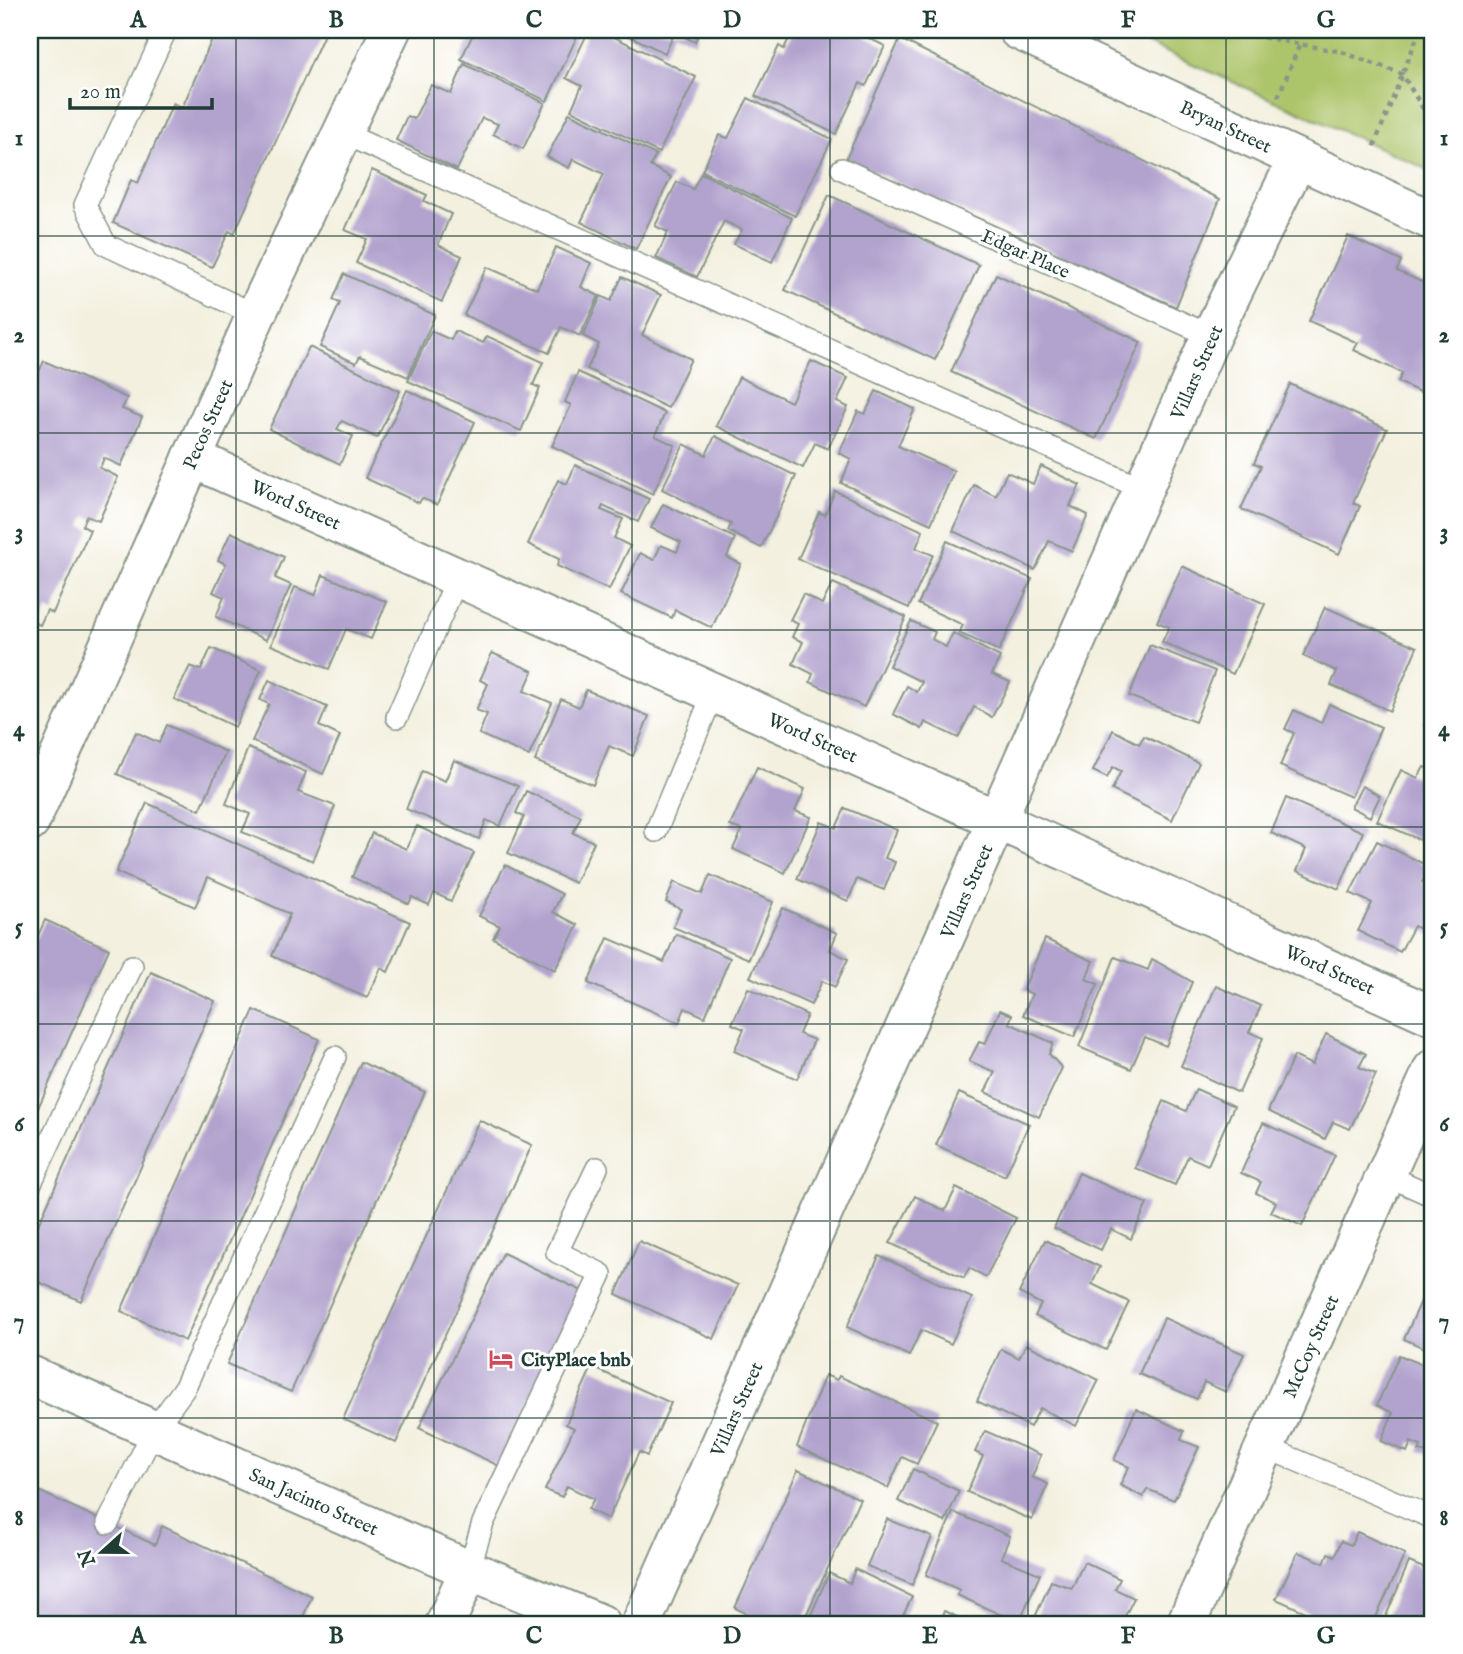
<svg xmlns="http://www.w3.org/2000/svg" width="1463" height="1654" viewBox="0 0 1463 1654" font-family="'IM FELL English',serif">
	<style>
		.green { fill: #adc56a; stroke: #66814f; stroke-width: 2 }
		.building { fill: #b1a2ce }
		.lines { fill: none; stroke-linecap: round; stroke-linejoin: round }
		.lane-casing { stroke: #89968a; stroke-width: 24 }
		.street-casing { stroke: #89968a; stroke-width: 42 }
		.secondary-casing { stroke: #89968a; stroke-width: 42 }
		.path { stroke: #89968a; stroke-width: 4.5; stroke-dasharray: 5 5; stroke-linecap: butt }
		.lane { stroke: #fff; stroke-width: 21 }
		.street { stroke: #fff; stroke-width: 38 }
		.secondary { stroke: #fff; stroke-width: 38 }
		.grid { fill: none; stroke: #1f3d34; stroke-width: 2; stroke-opacity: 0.55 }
		.labels { text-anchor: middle; stroke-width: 6; stroke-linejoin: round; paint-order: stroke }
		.street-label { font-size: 19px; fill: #1f3d34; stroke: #fff }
		.poi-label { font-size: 19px; font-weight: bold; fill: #1f3d34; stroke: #fff; text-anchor: start }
		.neatline { fill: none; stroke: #1f3d34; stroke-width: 2.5 }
		.grid-label { font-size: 23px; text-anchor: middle; font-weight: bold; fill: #1f3d34 }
	</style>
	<rect width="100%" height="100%" fill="#fff"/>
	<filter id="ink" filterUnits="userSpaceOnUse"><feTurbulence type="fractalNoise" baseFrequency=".0143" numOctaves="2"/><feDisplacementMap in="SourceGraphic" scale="14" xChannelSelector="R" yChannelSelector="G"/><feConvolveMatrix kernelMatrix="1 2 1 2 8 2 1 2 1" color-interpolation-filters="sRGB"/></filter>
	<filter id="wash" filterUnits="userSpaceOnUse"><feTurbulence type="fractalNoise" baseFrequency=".00686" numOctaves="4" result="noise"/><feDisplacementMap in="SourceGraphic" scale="28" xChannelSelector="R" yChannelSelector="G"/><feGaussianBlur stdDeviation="1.57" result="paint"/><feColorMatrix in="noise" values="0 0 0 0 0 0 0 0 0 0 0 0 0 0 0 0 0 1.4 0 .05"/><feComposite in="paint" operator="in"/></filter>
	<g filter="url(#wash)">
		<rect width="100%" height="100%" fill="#f3f0df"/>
		<polygon class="green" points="1117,30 1433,30 1433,172"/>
		<g id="blocks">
			<g class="building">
				<polygon points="216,30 326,30 234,234 229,231 212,267 113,223 131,180 138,183 173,103 182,108"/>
				<polygon points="475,30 580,30 547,101 461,59"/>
				<polygon points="589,30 600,30 696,77 659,153 571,110 582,86 566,78"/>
				<polygon points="617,30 700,30 695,42 675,32 665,53"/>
				<polygon points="793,30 852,30 885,46 866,86 860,83 836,134 755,96 779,46 784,49"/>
				<polygon points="900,39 1220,199 1176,307 846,159"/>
				<polygon points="464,64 545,103 523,149 493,134 498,124 482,118 457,170 396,140 407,116 414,119 431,85 451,94"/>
				<polygon points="748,98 832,139 795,216 702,171 719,135 728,138"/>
				<polygon points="569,113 656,155 650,166 671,177 636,249 581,222 604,174 573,159 569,168 547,157"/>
				<polygon points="372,170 427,195 424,201 451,214 438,245 462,256 442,302 356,263 367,239 345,230"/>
				<polygon points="701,173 792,218 772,262 734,244 742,230 724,221 697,277 656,258 668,232 655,226 677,182 693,189"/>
				<polygon points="829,195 979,265 935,360 785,290"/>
				<polygon points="1348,236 1401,261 1397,271 1433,287 1433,398 1398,382 1402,373 1354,350 1358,343 1309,321"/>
				<polygon points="556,247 591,263 581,287 599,296 580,336 561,327 549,353 464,315 487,267 537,289"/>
				<polygon points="344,274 435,315 408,377 360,356 356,363 320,347 340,303 333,300"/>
				<polygon points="996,274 1141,342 1096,439 951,372"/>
				<polygon points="622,277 661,295 642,335 691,359 668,408 587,369 599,344 583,336 601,296 611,301"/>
				<polygon points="431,331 451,340 455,331 483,343 487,336 543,362 533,385 540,388 521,431 408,381"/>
				<polygon points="309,347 400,391 377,438 342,421 337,429 353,436 340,464 269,429"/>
				<polygon points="44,361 127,398 122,409 142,417 121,466 104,458 100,468 118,477 99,521 86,516 82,526 90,530 53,613 47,610 40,625 30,621 30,386 32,387"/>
				<polygon points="811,361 848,378 837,402 848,407 828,449 815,443 803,468 716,426 739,377 791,402"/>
				<polygon points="578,372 665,413 655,436 675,445 653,494 552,446 571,405 565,402"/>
				<polygon points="1290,384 1387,429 1353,503 1360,506 1339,554 1241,509 1261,466 1254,463"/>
				<polygon points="407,390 475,422 437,505 422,498 419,503 365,478"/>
				<polygon points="876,391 915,409 898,446 954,471 931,524 841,483 851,459 839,453 858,411 865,414"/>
				<polygon points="715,436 796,476 761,548 728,531 731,524 662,489 684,444 706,455"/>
				<polygon points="575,465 649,499 638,522 603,506 601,510 623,519 614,538 630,546 609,590 557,566 559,559 528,544 558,480 567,484"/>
				<polygon points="1041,466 1080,485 1070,506 1088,515 1072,551 1049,541 1035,570 953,531 974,485 996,496 1007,472 1033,484"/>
				<polygon points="835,491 923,531 916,548 933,555 909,608 798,559 819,512 825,515"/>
				<polygon points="663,504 735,538 727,557 741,564 712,628 675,610 672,618 621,594 640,553 654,560 661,545 677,552 681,542 651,528"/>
				<polygon points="231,532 284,557 275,578 291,585 266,640 216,617 224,597 213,592 226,564 218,560"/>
				<polygon points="947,541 1032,579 999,651 959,633 963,625 918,604"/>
				<polygon points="1182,566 1265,604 1233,674 1162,642 1169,627 1157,622"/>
				<polygon points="323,575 387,602 371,639 346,629 329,669 271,645 295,587 315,595"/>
				<polygon points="833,583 906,617 864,707 810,682 813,674 793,664 803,642 792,637 798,624 790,620 803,594 822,604"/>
				<polygon points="1325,607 1417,647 1390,711 1331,685 1337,671 1303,656"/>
				<polygon points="911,621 935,632 932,639 946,647 953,633 1000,657 992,674 1010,682 992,717 974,707 958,738 925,722 922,729 893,714 907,686 917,692 922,682 889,666"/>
				<polygon points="1150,645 1215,671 1195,722 1129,696"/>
				<polygon points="211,648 261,670 235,727 174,699 190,666 201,670"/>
				<polygon points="492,653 533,671 524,691 552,703 529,756 479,734 487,714 476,710 488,684 480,680"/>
				<polygon points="269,680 327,707 319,726 340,736 323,774 252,741 269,704 260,700"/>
				<polygon points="586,690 649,716 633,756 609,746 593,785 535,761 561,699 579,707"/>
				<polygon points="1329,704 1381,727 1351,797 1280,766 1294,733 1285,729 1294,710 1321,723"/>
				<polygon points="1433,704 1433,730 1424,725"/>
				<polygon points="167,725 226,752 200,810 117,774 136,732 159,743"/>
				<polygon points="1113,730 1139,744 1144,736 1199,763 1172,820 1112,790 1121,771 1113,767 1107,778 1093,771"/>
				<polygon points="248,748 306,772 298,792 335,806 313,861 242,832 250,814 226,804"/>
				<polygon points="454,760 518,786 500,826 486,820 479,839 406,809 422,771 445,781"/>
				<polygon points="757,767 805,789 795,811 811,817 785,873 733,849 742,830 730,826"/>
				<polygon points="1424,767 1433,771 1433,835 1429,844 1377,821 1401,770 1418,778"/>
				<polygon points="1362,786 1380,796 1370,817 1351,807"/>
				<polygon points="526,791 581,816 573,833 594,842 575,883 508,853 524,817 516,813"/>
				<polygon points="1286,798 1363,832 1339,889 1297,871 1306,849 1271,833"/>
				<polygon points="147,803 410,922 388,972 381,968 367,998 272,956 290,914 208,877 195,907 116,872"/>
				<polygon points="845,808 897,830 885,858 895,862 884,890 857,879 848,901 797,879 821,822 836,828"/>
				<polygon points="417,826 474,853 451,901 434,893 429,905 412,897 409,904 352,877 372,833 406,849"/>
				<polygon points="1377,841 1430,867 1422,882 1433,888 1433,936 1414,926 1400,952 1358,931 1372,903 1350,893"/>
				<polygon points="505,865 562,894 553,912 578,925 555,970 493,938 500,926 479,916"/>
				<polygon points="710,875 773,902 749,959 673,927 681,909 666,902 674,882 702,894"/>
				<polygon points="783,908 837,933 830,950 848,959 835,987 822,981 811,1005 750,977"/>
				<polygon points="45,920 109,949 30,1126 30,953"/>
				<polygon points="676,934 730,958 705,1017 685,1008 679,1023 588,983 608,938 664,962"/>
				<polygon points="1045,939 1093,961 1086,979 1098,984 1074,1037 1023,1015 1032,994 1023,990"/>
				<polygon points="1115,957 1148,970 1152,959 1192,982 1166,1046 1145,1037 1131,1069 1079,1047"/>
				<polygon points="151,972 215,1001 81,1301 30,1278 30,1243"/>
				<polygon points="1216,986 1261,1006 1249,1032 1263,1038 1239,1093 1181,1066"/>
				<polygon points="748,988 807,1015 799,1034 814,1040 797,1079 734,1051 744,1029 732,1024"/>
				<polygon points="254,1010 319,1039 185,1341 121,1311"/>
				<polygon points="1000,1010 1012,1015 1009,1023 1053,1043 1049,1054 1062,1068 1039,1117 985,1092 995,1072 969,1061 979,1042 985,1044"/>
				<polygon points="1326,1034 1366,1054 1359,1067 1376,1074 1350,1129 1333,1122 1325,1139 1268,1111 1294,1056 1312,1065"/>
				<polygon points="361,1062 425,1092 291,1392 227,1364"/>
				<polygon points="1196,1089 1234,1106 1208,1165 1188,1156 1175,1185 1135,1168 1164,1101 1186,1111"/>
				<polygon points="959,1093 1029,1124 1005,1176 936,1145"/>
				<polygon points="479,1120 532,1145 396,1443 343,1419"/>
				<polygon points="1263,1123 1335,1155 1302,1226 1271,1212 1276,1202 1256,1193 1261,1182 1241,1173"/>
				<polygon points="1079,1173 1147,1204 1131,1239 1111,1229 1101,1250 1054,1228"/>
				<polygon points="956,1188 1016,1218 986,1277 969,1268 964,1278 890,1243 915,1196 945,1211"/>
				<polygon points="1045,1240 1100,1267 1092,1284 1129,1302 1106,1350 1035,1316 1041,1304 1019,1293"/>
				<polygon points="639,1241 738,1285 714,1339 616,1294"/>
				<polygon points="503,1253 582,1291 499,1466 419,1428"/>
				<polygon points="879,1256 972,1298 951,1344 921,1330 909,1356 847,1327"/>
				<polygon points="1426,1290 1433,1294 1433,1352 1404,1339"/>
				<polygon points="1164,1318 1244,1354 1226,1392 1204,1382 1197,1399 1139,1374"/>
				<polygon points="1026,1344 1099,1380 1076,1426 1040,1408 1030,1427 977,1401 1001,1349 1019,1358"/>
				<polygon points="1399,1355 1433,1369 1433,1454 1419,1451 1421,1446 1411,1442 1407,1452 1381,1441 1393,1413 1377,1405"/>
				<polygon points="592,1367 671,1403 647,1456 639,1452 608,1519 588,1509 594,1499 567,1486 562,1497 545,1490 574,1428 566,1424"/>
				<polygon points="825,1375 837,1380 839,1376 937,1421 917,1464 902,1457 888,1488 797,1447"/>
				<polygon points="1136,1409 1184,1431 1181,1440 1199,1447 1174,1500 1147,1489 1143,1497 1120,1485 1129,1467 1114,1460"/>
				<polygon points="985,1431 1041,1455 1032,1477 1048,1484 1032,1520 967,1492 983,1456 975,1452"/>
				<polygon points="913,1469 959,1491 945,1522 898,1501"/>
				<polygon points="798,1470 860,1499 802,1624 770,1624 735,1608"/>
				<polygon points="30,1487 155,1545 162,1526 312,1596 300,1624 30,1624"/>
				<polygon points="953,1512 1010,1536 1001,1558 1040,1574 1019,1623 957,1595 960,1590 926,1575"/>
				<polygon points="887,1519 932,1537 912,1585 867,1566"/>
				<polygon points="1357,1532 1405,1554 1373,1624 1333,1624 1276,1599 1298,1552 1324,1563 1328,1553 1335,1556 1341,1541 1351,1545"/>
				<polygon points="1084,1562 1120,1579 1115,1589 1134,1598 1121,1624 1032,1624 1051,1581 1072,1588"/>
				<polygon points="1409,1562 1433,1572 1433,1624 1383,1623"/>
				<polygon points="855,1569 912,1597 899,1624 807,1624 829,1573 850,1583"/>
				<polygon points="944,1611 972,1624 938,1624"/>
			</g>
		</g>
	</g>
	<g filter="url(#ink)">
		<use href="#blocks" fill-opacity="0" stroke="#89968a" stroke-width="2"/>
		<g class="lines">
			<g class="lane-casing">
				<g id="lane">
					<polyline points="166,30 85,205 106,245 256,315"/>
					<polyline points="342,133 1143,489"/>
					<polyline points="842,169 1211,336"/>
					<polyline points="397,717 458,577"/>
					<polyline points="656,831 714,692"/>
					<polyline points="1386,1175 1433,1196"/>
					<polyline points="30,1185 132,966"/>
					<polyline points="1265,1447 1433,1518"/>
					<polyline points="108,1523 154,1430 184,1389 335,1057"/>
					<polyline points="469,1570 483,1523 601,1274 557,1252 597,1168"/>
				</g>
			</g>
			<g class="street-casing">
				<g id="street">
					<polyline points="192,458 1433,1016"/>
					<polyline points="30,822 256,315 391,30"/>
					<polyline points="30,1375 469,1570 601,1624"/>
					<polyline points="445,1624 469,1570"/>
					<polyline points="641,1624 1211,336 1297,160"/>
					<polyline points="1186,1624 1433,1069"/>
				</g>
			</g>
			<g class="secondary-casing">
				<polyline id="secondary" points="1018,30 1433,221"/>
			</g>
			<g class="path">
				<polyline points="1224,30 1342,52 1402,74 1433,125"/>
				<polyline points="1278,97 1300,44"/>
				<polyline points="1374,146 1420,30"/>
			</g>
			<use href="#lane" class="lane"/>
			<use href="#street" class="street"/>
			<use href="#secondary" class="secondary"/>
		</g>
	</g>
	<path class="grid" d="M236 30V1624M434 30V1624M632 30V1624M830 30V1624M1028 30V1624M1226 30V1624M30 236H1433M30 433H1433M30 630H1433M30 827H1433M30 1024H1433M30 1221H1433M30 1418H1433"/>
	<defs>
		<g id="hotel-bare" transform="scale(1.89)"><path d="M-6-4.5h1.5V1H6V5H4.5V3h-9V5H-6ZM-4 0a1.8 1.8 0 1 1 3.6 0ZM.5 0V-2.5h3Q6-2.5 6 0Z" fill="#d1495b" stroke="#fff" stroke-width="2.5" paint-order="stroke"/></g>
	</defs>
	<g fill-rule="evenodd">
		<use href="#hotel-bare" x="501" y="1359"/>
	</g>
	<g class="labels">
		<g class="street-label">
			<text transform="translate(1226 126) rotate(25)" y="7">Bryan Street</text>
			<text transform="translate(1026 253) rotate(24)" y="7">Edgar Place</text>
			<text transform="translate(1196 372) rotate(-66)" y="7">Villars Street</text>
			<text transform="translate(207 424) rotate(-66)" y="7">Pecos Street</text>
			<text transform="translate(296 504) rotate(24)" y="7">Word Street</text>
			<text transform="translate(813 737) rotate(24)" y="7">Word Street</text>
			<text transform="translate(966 891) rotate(-66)" y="7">Villars Street</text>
			<text transform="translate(1330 969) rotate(24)" y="7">Word Street</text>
			<text transform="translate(1310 1346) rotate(-66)" y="7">McCoy Street</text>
			<text transform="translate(736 1409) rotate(-66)" y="7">Villars Street</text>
			<text transform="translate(314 1501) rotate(24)" y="7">San Jacinto Street</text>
		</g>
		<g class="poi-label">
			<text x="521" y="1366">CityPlace bnb</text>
		</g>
	</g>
	<rect width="1463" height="1654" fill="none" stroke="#fff" stroke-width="77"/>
	<g transform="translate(102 1552) rotate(249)" stroke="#ffffff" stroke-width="5" paint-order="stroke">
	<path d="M0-5L12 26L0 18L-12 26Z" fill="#1f3d34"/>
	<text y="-10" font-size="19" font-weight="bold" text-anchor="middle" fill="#1f3d34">N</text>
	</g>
	<path d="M70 98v10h142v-10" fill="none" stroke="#1f3d34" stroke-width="3.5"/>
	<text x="80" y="98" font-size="21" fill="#1f3d34" stroke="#ffffff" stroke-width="5" paint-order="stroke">20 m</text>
	<rect x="38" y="38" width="1386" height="1578" class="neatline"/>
	<g class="grid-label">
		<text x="138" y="27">A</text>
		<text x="336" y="27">B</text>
		<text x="534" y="27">C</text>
		<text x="732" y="27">D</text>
		<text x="930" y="27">E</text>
		<text x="1128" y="27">F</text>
		<text x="1326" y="27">G</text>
		<text x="19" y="145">1</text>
		<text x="1444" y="145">1</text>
		<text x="19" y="342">2</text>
		<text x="1444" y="342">2</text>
		<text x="19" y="539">3</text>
		<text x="1444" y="539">3</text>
		<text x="19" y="736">4</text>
		<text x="1444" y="736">4</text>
		<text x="19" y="934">5</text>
		<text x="1444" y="934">5</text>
		<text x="19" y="1131">6</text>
		<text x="1444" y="1131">6</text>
		<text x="19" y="1328">7</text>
		<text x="1444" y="1328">7</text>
		<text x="19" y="1525">8</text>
		<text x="1444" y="1525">8</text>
		<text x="138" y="1643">A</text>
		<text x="336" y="1643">B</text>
		<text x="534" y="1643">C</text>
		<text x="732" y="1643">D</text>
		<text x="930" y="1643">E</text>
		<text x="1128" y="1643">F</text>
		<text x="1326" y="1643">G</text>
	</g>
</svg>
